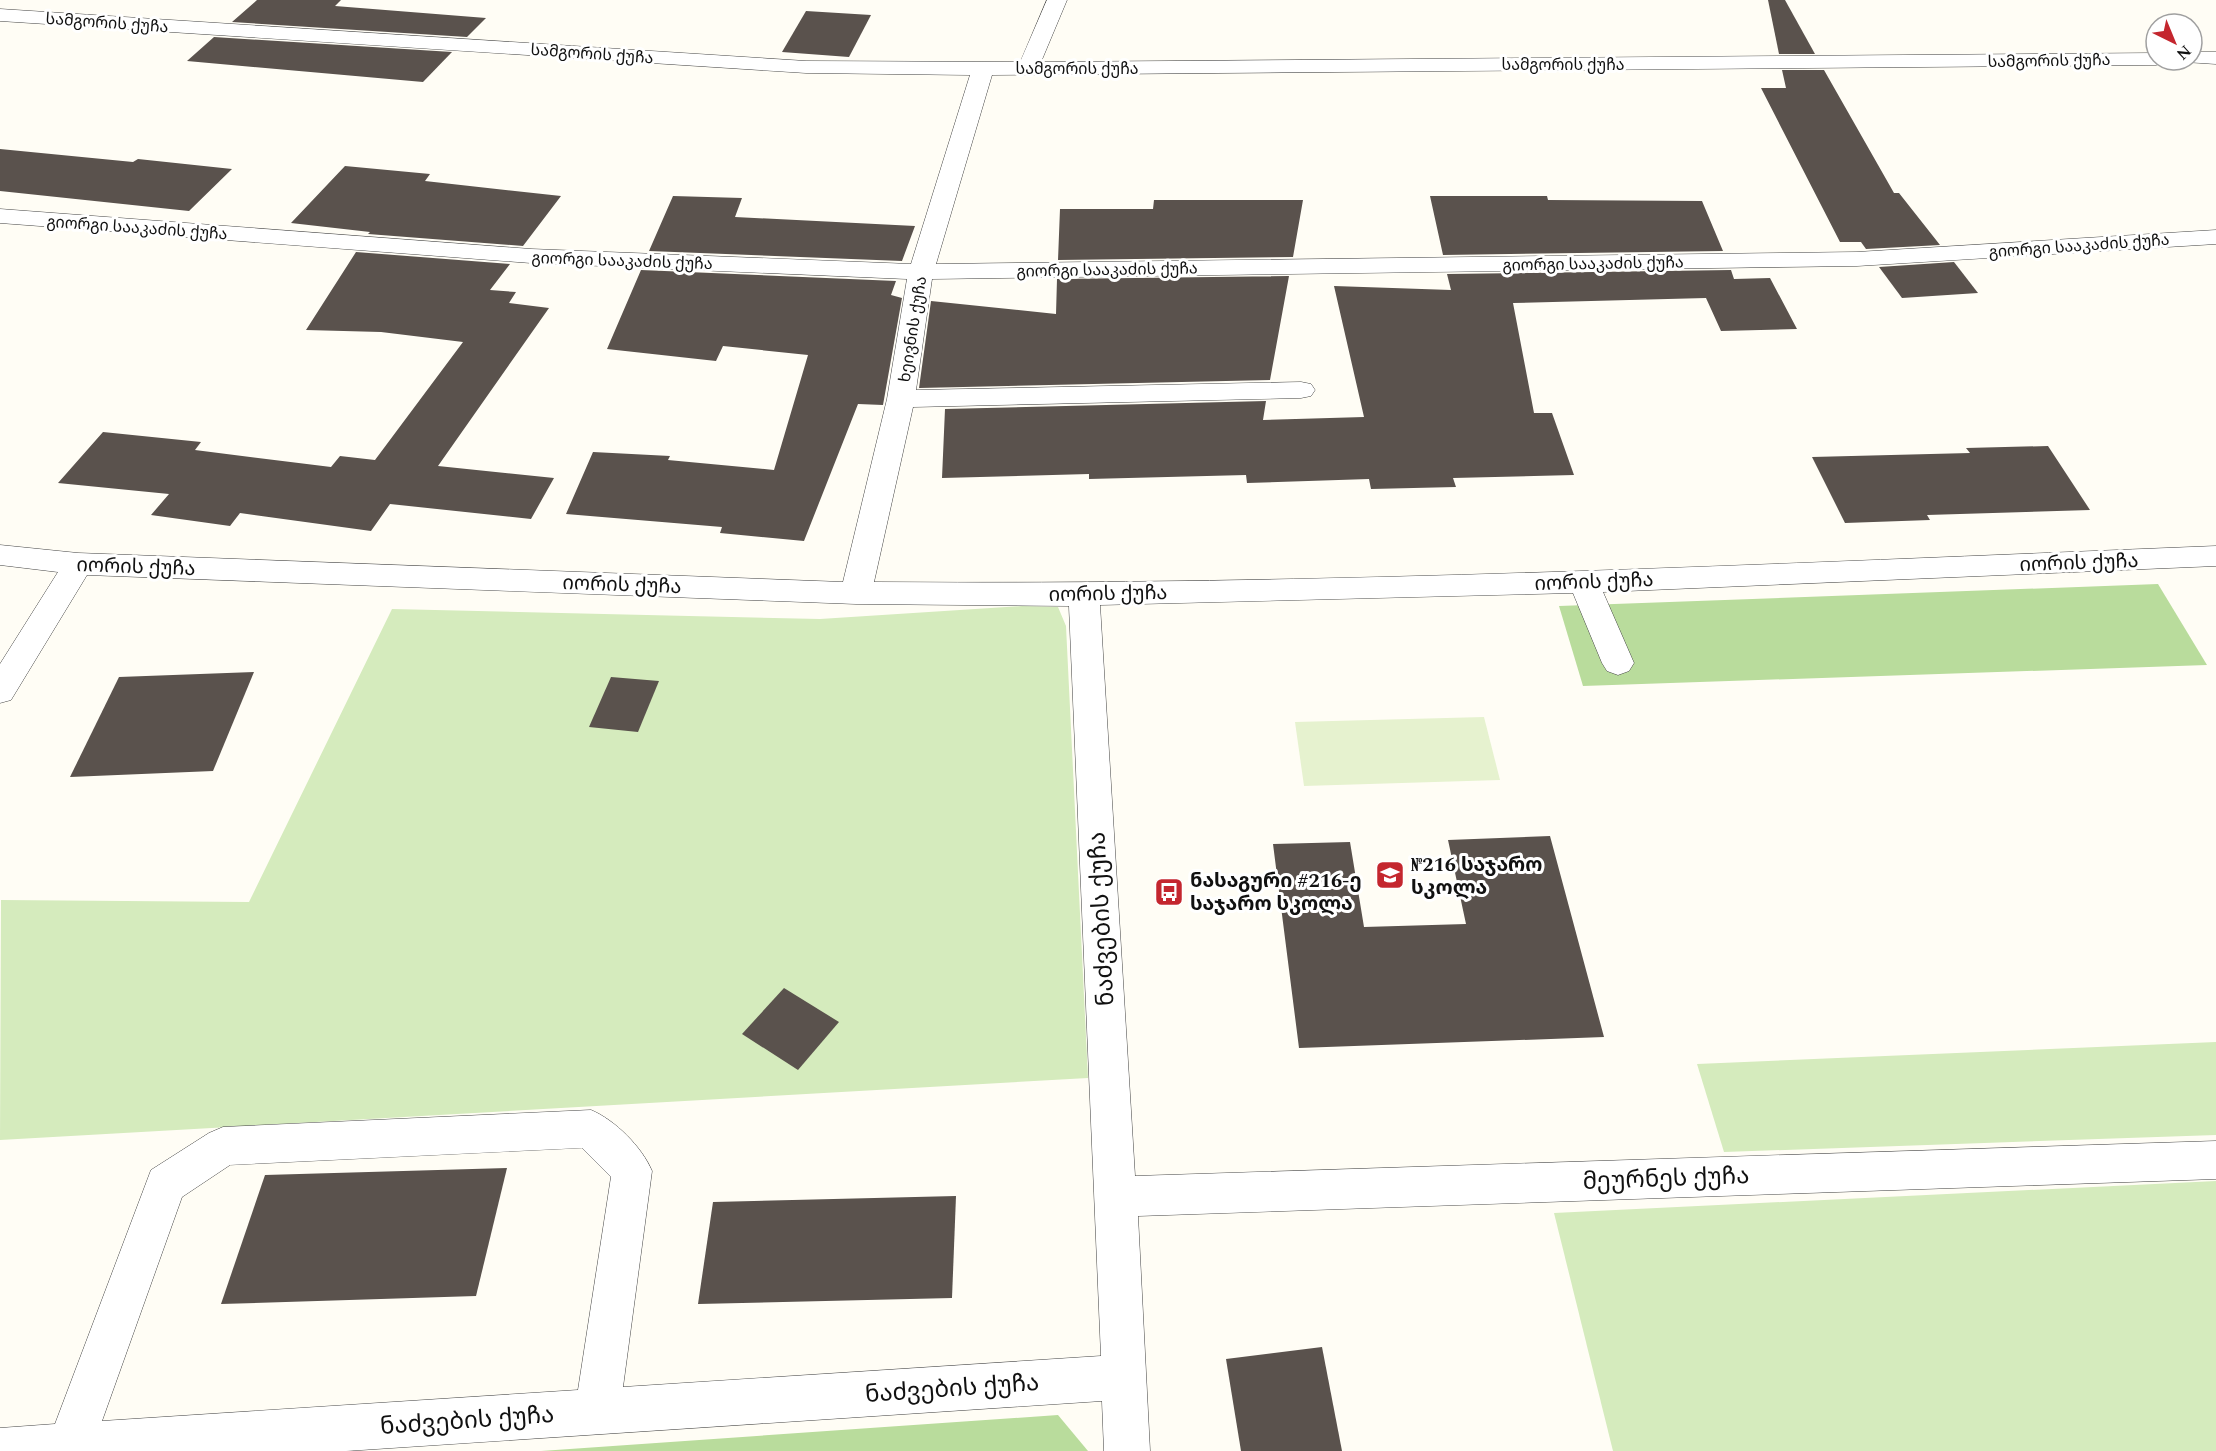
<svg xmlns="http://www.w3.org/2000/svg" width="2216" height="1451" viewBox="0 0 2216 1451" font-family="Spectral,'Noto Sans Georgian',serif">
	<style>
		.green { fill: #d5ebbd }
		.forest { fill: #b9dc9c }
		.pitch { fill: #e6f2cf }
		.building { fill: #5a524d }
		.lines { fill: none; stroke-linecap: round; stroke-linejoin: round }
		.minor-casing { stroke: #444; stroke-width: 1 }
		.minor { fill: #fff; fill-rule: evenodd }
		.labels { text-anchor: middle; stroke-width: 6; stroke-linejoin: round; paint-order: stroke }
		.far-street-label { font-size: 16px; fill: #111; stroke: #fff }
		.street-label { font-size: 20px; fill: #111; stroke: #fff }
		.poi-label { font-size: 20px; font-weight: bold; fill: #111; stroke: #fff; text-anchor: start }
		.near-street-label { font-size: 24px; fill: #111; stroke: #fff }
	</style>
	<rect width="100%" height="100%" fill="#fffdf5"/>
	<g class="green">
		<polygon points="1022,606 1058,607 1066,626 1088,1078 0,1140 1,900 249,902 392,609 820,619"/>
		<polygon points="2216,1042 2216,1135 1724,1152 1697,1064"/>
		<polygon points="2216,1181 2216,1451 1613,1451 1554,1213"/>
	</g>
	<g class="forest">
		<polygon points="2158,584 2207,665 1583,686 1559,606"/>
		<polygon points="1058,1415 1088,1451 541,1451"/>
	</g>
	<polygon class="pitch" points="1484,717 1500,780 1304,786 1295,722"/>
	<g class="building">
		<polygon points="257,0 341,0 335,6 486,18 467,37 232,22"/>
		<polygon points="1768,0 1785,0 1815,54 1779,54"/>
		<polygon points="806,11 871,15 849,57 782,52"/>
		<polygon points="214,37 452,52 423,82 187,61"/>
		<polygon points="1782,70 1824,70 1894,193 1899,193 1940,245 1866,249 1861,242 1840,242 1761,88 1786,88"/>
		<polygon points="0,149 133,162 138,159 232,169 189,211 0,191"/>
		<polygon points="345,166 430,174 425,181 561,196 523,246 368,234 370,232 291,223"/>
		<polygon points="673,196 742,198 735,217 915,226 902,261 649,251"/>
		<polygon points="1430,196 1547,196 1548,200 1702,201 1723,251 1443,255"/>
		<polygon points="1154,200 1303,200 1293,257 1058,260 1060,209 1153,209"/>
		<polygon points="356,252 510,264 490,290 516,292 509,303 549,308 438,466 554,478 531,519 390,504 371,531 240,513 230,526 151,515 169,494 58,483 103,432 201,442 195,450 331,467 340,456 375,460 463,342 381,332 306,330"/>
		<polygon points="1954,262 1978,293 1902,298 1879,267"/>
		<polygon points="641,270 896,281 891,295 902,298 883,405 858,404 804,541 720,533 722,527 566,514 593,452 670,456 668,460 774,470 808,355 723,346 716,361 607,349"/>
		<polygon points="1731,270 1734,279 1770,278 1797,329 1721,331 1706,298 1513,303 1534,413 1552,413 1574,475 1453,478 1456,487 1371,489 1369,479 1247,483 1246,475 1089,479 1089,474 942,478 945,409 1266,401 1263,420 1364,417 1334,286 1451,290 1447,274"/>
		<polygon points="1289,276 1270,380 919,388 931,301 1056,314 1057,279"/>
		<polygon points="2048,446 2090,510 1927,515 1930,520 1845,523 1812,457 1970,453 1966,448"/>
		<polygon points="254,672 213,771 70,777 119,677"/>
		<polygon points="611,677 659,681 638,732 589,727"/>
		<polygon points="1550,836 1604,1037 1299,1048 1273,844 1350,842 1364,927 1466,924 1448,840"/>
		<polygon points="784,988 839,1022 798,1070 742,1034"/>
		<polygon points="507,1168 476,1296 221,1304 265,1175"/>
		<polygon points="956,1196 952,1298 698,1304 713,1202"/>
		<polygon points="1322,1347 1342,1451 1241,1451 1226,1359"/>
	</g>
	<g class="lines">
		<g class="minor-casing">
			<g id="minor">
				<path d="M1047 0H1067L1041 62 2156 53V60H2166L2163 63 2156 65 992 75 936 264 1857 252 2216 230V244L1857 266 932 279 916 390 1301 382 1311 384 1315 390 1311 396 1301 398 913 407 874 582C1321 586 1769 564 2216 546V566L1603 592 1634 663 1629 671 1618 675 1607 671 1602 663 1573 593 1100 605 1135 1176 2216 1141V1179L1138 1216 1150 1451H1104L1102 1401 346 1451H0V1428L55 1424 151 1170 209 1133 223 1127 591 1110C615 1120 642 1147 652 1171L623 1387 1101 1356 1069 606 856 604 87 575 11 700 0 703V664L58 572 0 565V545L78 553 843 582 887 399 907 279 531 263 0 223V209L531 249 911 264 970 75 806 73 0 21V9L806 61 1020 62ZM582 1148 611 1177 578 1390 102 1421 182 1197 230 1165Z"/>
				<polygon points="2192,52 2216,52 2216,64 2185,62 2183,60 2192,60"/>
			</g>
		</g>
		<use href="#minor" class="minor"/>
	</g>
	<defs>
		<g id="school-square" transform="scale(1.5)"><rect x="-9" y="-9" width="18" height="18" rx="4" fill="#c4262e" stroke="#fff"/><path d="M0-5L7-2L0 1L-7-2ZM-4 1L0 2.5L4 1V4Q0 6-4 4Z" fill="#fff"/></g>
		<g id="bus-square" transform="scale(1.5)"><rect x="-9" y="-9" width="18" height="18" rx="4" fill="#c4262e" stroke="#fff"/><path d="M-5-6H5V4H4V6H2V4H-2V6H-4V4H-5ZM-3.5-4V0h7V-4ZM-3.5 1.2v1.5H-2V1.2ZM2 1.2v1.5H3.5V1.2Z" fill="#fff"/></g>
	</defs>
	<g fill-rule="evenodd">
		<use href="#school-square" x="1390" y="875"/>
		<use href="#bus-square" x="1169" y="892"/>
	</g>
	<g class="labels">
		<g class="far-street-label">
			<text transform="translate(107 22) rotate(4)" y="6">სამგორის ქუჩა</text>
			<text transform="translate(592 53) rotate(4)" y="6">სამგორის ქუჩა</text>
			<text transform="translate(2049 60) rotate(-1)" y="6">სამგორის ქუჩა</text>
			<text x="1563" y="70">სამგორის ქუჩა</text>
			<text x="1077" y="74">სამგორის ქუჩა</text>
			<text transform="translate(137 227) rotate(4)" y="6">გიორგი სააკაძის ქუჩა</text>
			<text transform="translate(2079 245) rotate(-4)" y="6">გიორგი სააკაძის ქუჩა</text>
			<text transform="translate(622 260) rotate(2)" y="6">გიორგი სააკაძის ქუჩა</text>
			<text transform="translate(1593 263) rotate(-1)" y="6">გიორგი სააკაძის ქუჩა</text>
			<text transform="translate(1107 269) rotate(-1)" y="6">გიორგი სააკაძის ქუჩა</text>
			<text transform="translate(912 329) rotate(-81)" y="6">ხეივნის ქუჩა</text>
		</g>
		<g class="street-label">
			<text transform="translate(2079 562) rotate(-2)" y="7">იორის ქუჩა</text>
			<text transform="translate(136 566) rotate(2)" y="7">იორის ქუჩა</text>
			<text transform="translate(1594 581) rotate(-2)" y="7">იორის ქუჩა</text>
			<text transform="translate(622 584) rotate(2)" y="7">იორის ქუჩა</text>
			<text transform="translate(1108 593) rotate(-1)" y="7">იორის ქუჩა</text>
		</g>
		<g class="poi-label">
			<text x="1411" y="871">№216 საჯარო<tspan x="1411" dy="23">სკოლა</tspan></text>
			<text x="1190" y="887">ნასაგური #216-ე<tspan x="1190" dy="23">საჯარო სკოლა</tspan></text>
		</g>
		<g class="near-street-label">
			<text transform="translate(1101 919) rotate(-93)" y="8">ნაძვების ქუჩა</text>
			<text transform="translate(1666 1178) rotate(-2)" y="8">მეურნეს ქუჩა</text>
			<text transform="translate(952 1388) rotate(-4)" y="8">ნაძვების ქუჩა</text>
			<text transform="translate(467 1420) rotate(-4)" y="8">ნაძვების ქუჩა</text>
		</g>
	</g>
	<g transform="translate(2174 42) rotate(137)"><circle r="28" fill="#ffffff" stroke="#a0a0a0" stroke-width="1.5"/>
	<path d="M0-4.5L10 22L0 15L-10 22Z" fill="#c4262e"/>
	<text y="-9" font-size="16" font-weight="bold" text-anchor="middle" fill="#111111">N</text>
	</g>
</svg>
